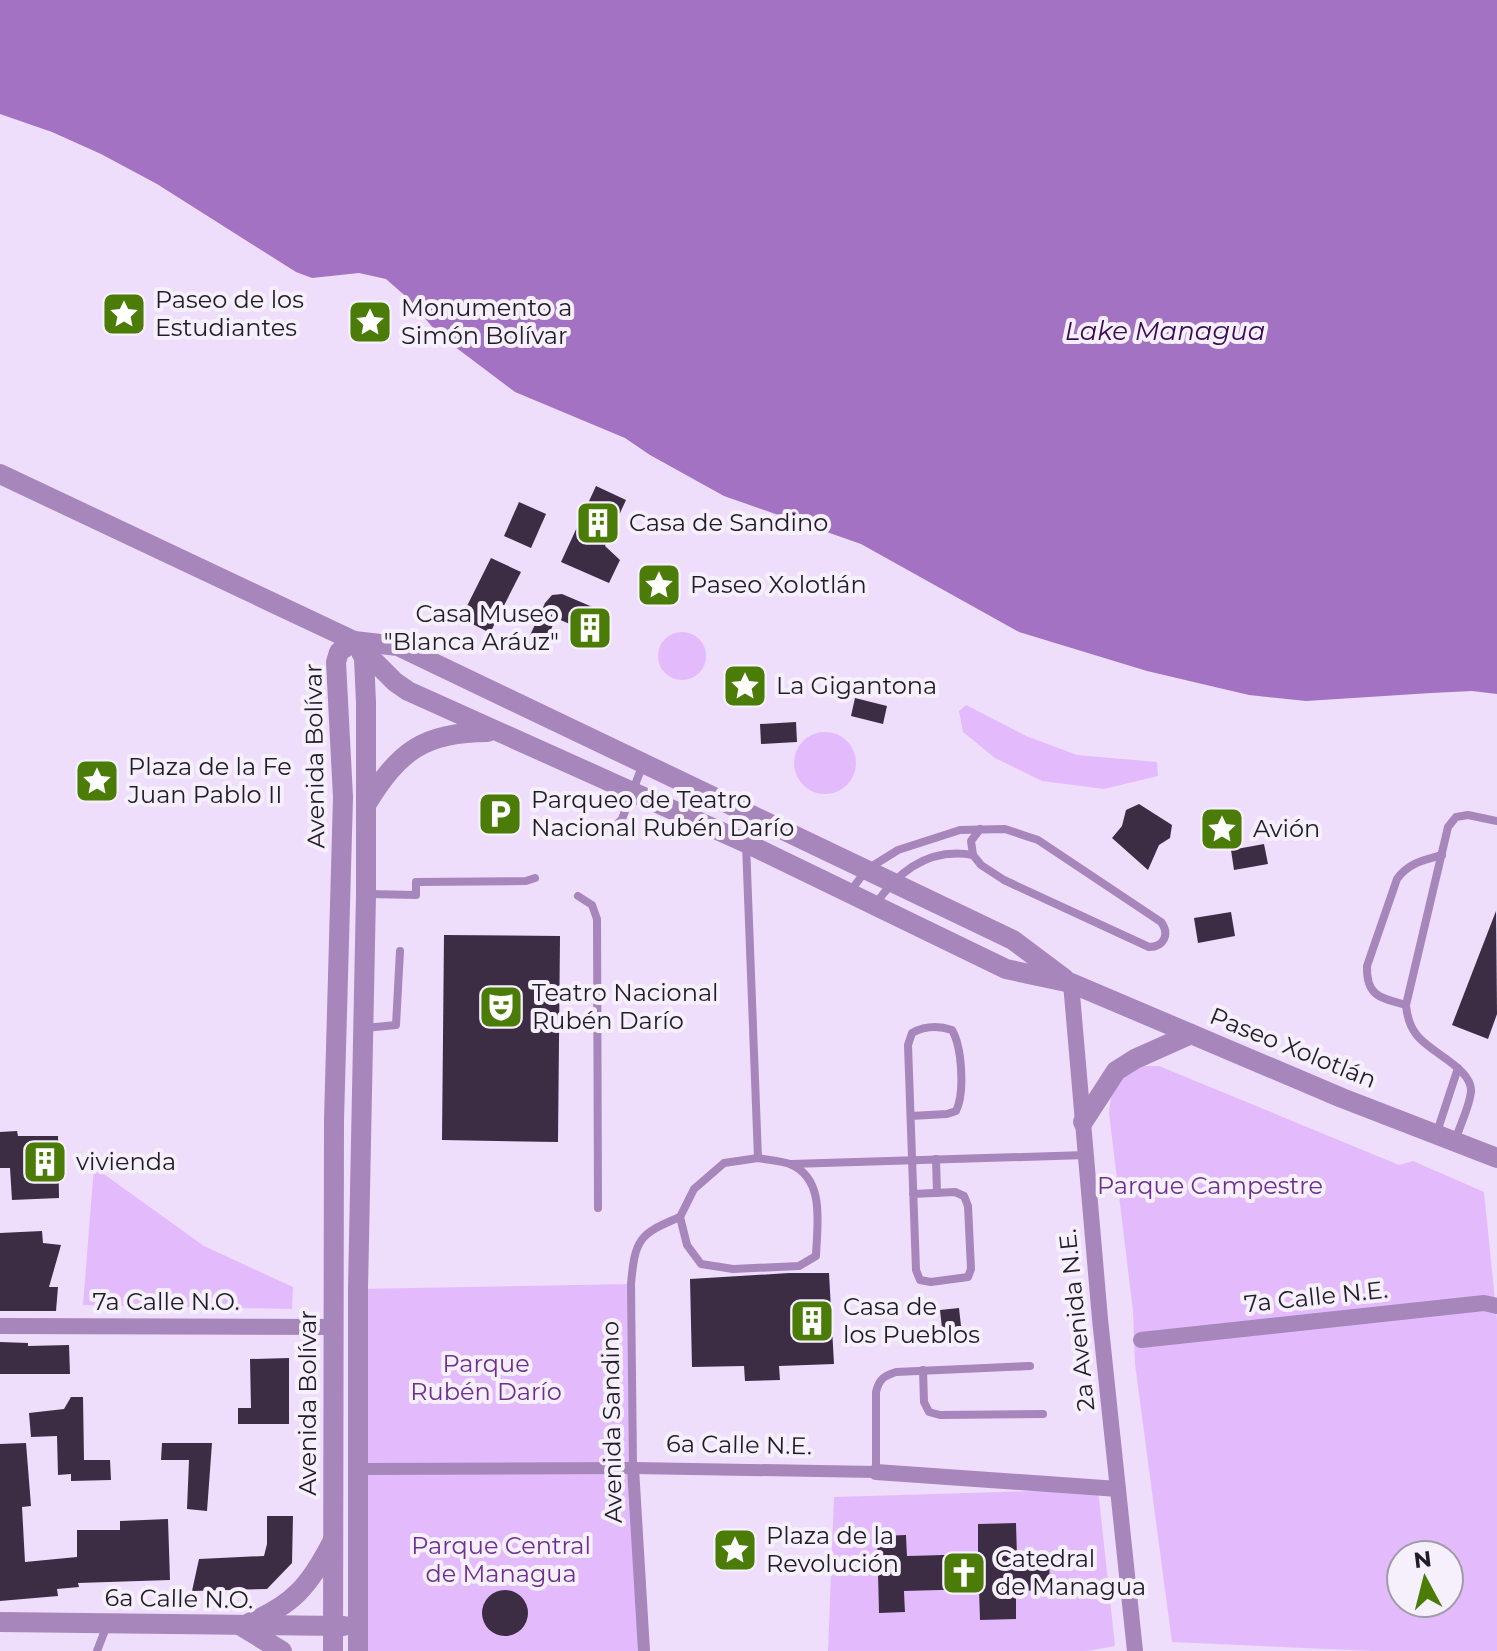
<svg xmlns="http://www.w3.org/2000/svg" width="1497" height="1651" viewBox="0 0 1497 1651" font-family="Montserrat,sans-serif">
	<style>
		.green { fill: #e3bbfd; fill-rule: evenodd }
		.water { fill: #a372c2 }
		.building { fill: #3c2d45 }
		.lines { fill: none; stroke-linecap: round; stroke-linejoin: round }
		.service { stroke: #a686bb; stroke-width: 8 }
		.pedestrian { stroke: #a686bb; stroke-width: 12 }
		.minor { stroke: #a686bb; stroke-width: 16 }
		.tertiary { stroke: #a686bb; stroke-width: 20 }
		.labels { text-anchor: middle; stroke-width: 8; stroke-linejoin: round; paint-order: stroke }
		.poi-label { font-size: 24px; fill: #221c27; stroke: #f6effc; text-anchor: start }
		.street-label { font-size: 24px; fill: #221c27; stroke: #f6effc }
		.park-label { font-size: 24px; fill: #6f2f90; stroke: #f6effc }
		.water-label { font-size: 26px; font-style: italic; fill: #3d0a55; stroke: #f6effc }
	</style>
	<rect width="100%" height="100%" fill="#efddfc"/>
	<g class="green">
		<circle cx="682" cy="656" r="24"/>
		<polygon points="966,705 1026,736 1077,755 1157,762 1158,776 1104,789 1042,781 995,758 963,732 959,711"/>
		<circle cx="825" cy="763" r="31"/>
		<path d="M1140 1066H1159L1399 1165 1413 1161 1484 1192 1497 1320V1651H1372L1172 1642 1135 1364 1133 1311 1109 1113C1112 1086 1115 1079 1140 1066ZM1401 1555H1449V1603H1401Z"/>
		<polygon points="94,1167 204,1246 293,1287 292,1309 83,1305"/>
		<polygon points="631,1284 633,1468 644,1651 358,1651 358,1289"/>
		<path d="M1098 1489 1115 1646 1087 1651H828L834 1497ZM1016 1523 1017 1555 1049 1554 1050 1590 1016 1591V1619L979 1589 904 1591 905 1612H879L877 1536 906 1535 907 1556 978 1554V1524Z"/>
	</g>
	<polygon class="water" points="0,0 1497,0 1497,694 1472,691 1431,693 1306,701 1249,695 1147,671 1019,632 861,544 724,496 650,455 625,438 515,392 438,334 410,300 386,279 359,273 312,278 296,272 157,184 101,154 52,132 0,114"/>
	<g class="building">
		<polygon points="596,486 626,500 605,546 620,560 609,583 561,562"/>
		<polygon points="519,502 546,514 531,548 504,536"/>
		<polygon points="491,558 521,572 490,633 461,618"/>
		<polygon points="562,594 609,614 599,637 556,618 542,650 526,644 545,603 552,595"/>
		<polygon points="855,698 887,706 883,724 851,716"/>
		<polygon points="796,722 797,742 761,744 760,724"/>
		<polygon points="1139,804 1172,825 1170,838 1159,845 1148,870 1112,838 1122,826 1126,810"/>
		<polygon points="1264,844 1268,864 1234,870 1231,850"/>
		<polygon points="1496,911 1497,1014 1488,1039 1452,1025"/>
		<polygon points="1231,912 1235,936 1198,943 1194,918"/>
		<polygon points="444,935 560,936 558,1142 442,1140"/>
		<polygon points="17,1131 18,1136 58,1136 59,1198 12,1200 10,1168 0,1168 0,1132"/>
		<polygon points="42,1231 43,1243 61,1245 49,1287 58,1287 56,1311 0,1311 0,1233"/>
		<polygon points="789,1273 829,1273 834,1364 779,1366 780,1380 745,1381 744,1366 692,1367 690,1279"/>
		<polygon points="959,1308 961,1326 942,1328 940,1310"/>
		<polygon points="0,1342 28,1343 28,1346 69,1345 70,1374 0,1374"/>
		<polygon points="289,1358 289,1424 238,1424 238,1408 251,1408 250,1359"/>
		<polygon points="71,1397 83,1397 84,1460 110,1460 111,1480 71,1481 71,1474 58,1475 57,1436 31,1437 29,1413 64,1409"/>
		<polygon points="26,1443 31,1506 22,1507 25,1562 77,1557 77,1530 120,1530 120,1521 168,1519 170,1580 78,1583 79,1587 57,1589 58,1596 0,1601 0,1444"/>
		<polygon points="162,1443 212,1443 207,1511 187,1509 189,1460 161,1460"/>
		<polygon points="267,1516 293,1516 292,1563 267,1589 192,1591 199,1559 264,1556 267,1544"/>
		<polygon points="1016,1523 1017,1555 1049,1554 1050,1590 1016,1591 1016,1619 980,1620 979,1589 904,1591 905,1612 879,1613 877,1536 906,1535 907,1556 978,1554 978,1524"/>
		<circle cx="505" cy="1613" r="23"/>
	</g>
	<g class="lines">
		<g class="service">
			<polyline points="611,831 622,819 643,764"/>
			<polyline points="746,844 758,1158"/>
			<polyline points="973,855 971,841 980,829"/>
			<path d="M850 892 866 870 898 850 960 830 1005 829 1038 840 1161 922C1170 934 1164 947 1149 947L1004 880 981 865 973 855C929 847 898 871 875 905"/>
			<polyline points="369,894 416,895 416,882 526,881 535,878"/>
			<polyline points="578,896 592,905 597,919 598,1208"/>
			<path d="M1406 1005C1380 998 1366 996 1367 966L1397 879C1408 863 1424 860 1442 855"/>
			<polyline points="365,1028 396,1025 400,951"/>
			<path d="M911 1116 947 1114 956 1111C965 1093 962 1047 952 1030 937 1025 925 1026 912 1033L908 1045 916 1270 920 1280 931 1282 968 1277 971 1269 968 1206 964 1196 955 1192 913 1194"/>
			<polyline points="1437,1132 1458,1068"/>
			<path d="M1455 1141C1460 1125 1469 1108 1471 1092 1473 1068 1428 1052 1416 1034 1409 1025 1407 1016 1406 1005L1448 827 1456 817 1468 815 1497 821"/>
			<path d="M758 1158C768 1160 781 1161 790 1164 826 1179 817 1225 816 1256L799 1266 733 1269 701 1264 687 1245 680 1217 694 1189 724 1163Z"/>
			<polyline points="936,1159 937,1193"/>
			<polyline points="791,1164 1086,1155"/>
			<polyline points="923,1370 924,1402 929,1412 940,1415 1043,1414"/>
			<path d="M633 1468 631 1284C635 1239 639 1234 680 1217"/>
			<path d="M876 1472V1392C879 1379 884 1376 896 1372L1030 1366"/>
			<polyline points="97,1651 107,1625"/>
		</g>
		<g class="pedestrian">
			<polyline points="633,1468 644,1651"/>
			<polyline points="359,1469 633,1468 876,1472"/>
		</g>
		<g class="minor">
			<polyline points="1071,983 1100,1319 1135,1651"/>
			<polyline points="0,1326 333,1327"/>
			<polyline points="1141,1340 1484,1303 1497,1306"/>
			<polyline points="876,1472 1118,1489"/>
		</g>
		<g class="tertiary">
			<polyline points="0,474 354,641 395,682 408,691 746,843 1006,969 1071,983 1342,1098 1497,1158"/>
			<polyline points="354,641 398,646 1013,940 1065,979"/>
			<polyline points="357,644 364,658 366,703 366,894 358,1289 358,1651"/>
			<path d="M366 805C399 751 424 732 488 732"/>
			<polyline points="1083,1122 1116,1071 1135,1059 1191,1034"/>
			<polyline points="0,1622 344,1626"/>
			<path d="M249 1623C293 1605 310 1585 332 1542"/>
			<polyline points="241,1626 282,1651"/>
			<polyline points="333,1651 334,1120 343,797 336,662 339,652 354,641"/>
		</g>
	</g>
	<defs>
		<g id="sight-square" transform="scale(2.3)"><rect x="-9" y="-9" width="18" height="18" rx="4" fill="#4b7c07" stroke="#f6effc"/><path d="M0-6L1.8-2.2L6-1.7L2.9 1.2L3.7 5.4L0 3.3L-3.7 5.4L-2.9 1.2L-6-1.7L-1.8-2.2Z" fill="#fff"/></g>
		<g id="building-square" transform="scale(2.3)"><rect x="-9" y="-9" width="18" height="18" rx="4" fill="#4b7c07" stroke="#f6effc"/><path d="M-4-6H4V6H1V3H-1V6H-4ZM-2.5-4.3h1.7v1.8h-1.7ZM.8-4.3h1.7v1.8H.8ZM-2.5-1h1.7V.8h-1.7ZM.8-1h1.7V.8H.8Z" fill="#fff"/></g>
		<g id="parking-square" transform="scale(2.3)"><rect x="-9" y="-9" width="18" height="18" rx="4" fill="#4b7c07" stroke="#f6effc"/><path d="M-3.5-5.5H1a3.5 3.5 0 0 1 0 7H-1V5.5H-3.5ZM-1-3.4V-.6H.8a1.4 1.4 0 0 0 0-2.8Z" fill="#fff"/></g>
		<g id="theatre-square" transform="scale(2.3)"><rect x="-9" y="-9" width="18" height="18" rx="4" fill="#4b7c07" stroke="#f6effc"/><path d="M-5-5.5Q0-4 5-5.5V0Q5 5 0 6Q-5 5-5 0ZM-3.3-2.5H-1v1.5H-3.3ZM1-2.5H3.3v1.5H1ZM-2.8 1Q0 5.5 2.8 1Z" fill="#fff"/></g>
		<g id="church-square" transform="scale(2.3)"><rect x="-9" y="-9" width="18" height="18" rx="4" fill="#4b7c07" stroke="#f6effc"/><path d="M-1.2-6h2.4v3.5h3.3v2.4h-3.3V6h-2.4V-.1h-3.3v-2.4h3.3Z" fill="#fff"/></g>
	</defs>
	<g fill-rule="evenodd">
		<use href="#sight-square" x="124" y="314"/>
		<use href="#sight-square" x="370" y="322"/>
		<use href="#building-square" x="598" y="523"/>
		<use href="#sight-square" x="659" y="585"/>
		<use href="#building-square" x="590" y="628"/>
		<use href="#sight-square" x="745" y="686"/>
		<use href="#sight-square" x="97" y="781"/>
		<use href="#parking-square" x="500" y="814"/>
		<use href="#sight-square" x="1222" y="829"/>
		<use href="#theatre-square" x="501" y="1007"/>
		<use href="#building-square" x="45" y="1162"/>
		<use href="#building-square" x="812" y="1321"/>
		<use href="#sight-square" x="735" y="1550"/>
		<use href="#church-square" x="964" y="1573"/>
	</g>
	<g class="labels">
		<g class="poi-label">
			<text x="155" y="308">Paseo de los<tspan x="155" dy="28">Estudiantes</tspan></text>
			<text x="401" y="316">Monumento a<tspan x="401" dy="28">Simón Bolívar</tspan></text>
			<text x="629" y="531">Casa de Sandino</text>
			<text x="690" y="593">Paseo Xolotlán</text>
			<text x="559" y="622" text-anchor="end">Casa Museo<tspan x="559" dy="28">"Blanca Aráuz"</tspan></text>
			<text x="776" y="694">La Gigantona</text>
			<text x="128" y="775">Plaza de la Fe<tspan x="128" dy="28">Juan Pablo II</tspan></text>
			<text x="531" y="808">Parqueo de Teatro<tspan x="531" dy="28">Nacional Rubén Darío</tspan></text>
			<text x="1253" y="837">Avión</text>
			<text x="532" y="1001">Teatro Nacional<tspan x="532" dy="28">Rubén Darío</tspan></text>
			<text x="76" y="1170">vivienda</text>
			<text x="843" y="1315">Casa de<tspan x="843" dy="28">los Pueblos</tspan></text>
			<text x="766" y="1544">Plaza de la<tspan x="766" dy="28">Revolución</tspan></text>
			<text x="995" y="1567">Catedral<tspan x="995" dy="28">de Managua</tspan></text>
		</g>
		<g class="street-label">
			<text transform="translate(315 756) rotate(-91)" y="8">Avenida Bolívar</text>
			<text transform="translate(1293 1048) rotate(22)" y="8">Paseo Xolotlán</text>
			<text transform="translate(1316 1297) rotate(-6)" y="8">7a Calle N.E.</text>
			<text x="166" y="1310">7a Calle N.O.</text>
			<text transform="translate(1077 1320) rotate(-96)" y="8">2a Avenida N.E.</text>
			<text transform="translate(308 1403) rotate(-90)" y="8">Avenida Bolívar</text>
			<text transform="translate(612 1422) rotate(-91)" y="8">Avenida Sandino</text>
			<text transform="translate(739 1445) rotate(1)" y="8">6a Calle N.E.</text>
			<text transform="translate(179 1599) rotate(1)" y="8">6a Calle N.O.</text>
		</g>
		<g class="park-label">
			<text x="1210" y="1194">Parque Campestre</text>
			<text x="486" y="1372">Parque<tspan x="486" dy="28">Rubén Darío</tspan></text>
			<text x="501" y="1554">Parque Central<tspan x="501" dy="28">de Managua</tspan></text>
		</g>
		<g class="water-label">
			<text x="1165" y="340">Lake Managua</text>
		</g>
	</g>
	<g transform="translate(1425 1579) rotate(353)"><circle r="38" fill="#f6effc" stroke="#a19ba7" stroke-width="2"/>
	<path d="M0-6L14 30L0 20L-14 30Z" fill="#4b7c07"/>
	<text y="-12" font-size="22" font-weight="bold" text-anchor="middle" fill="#221c27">N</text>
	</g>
</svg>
